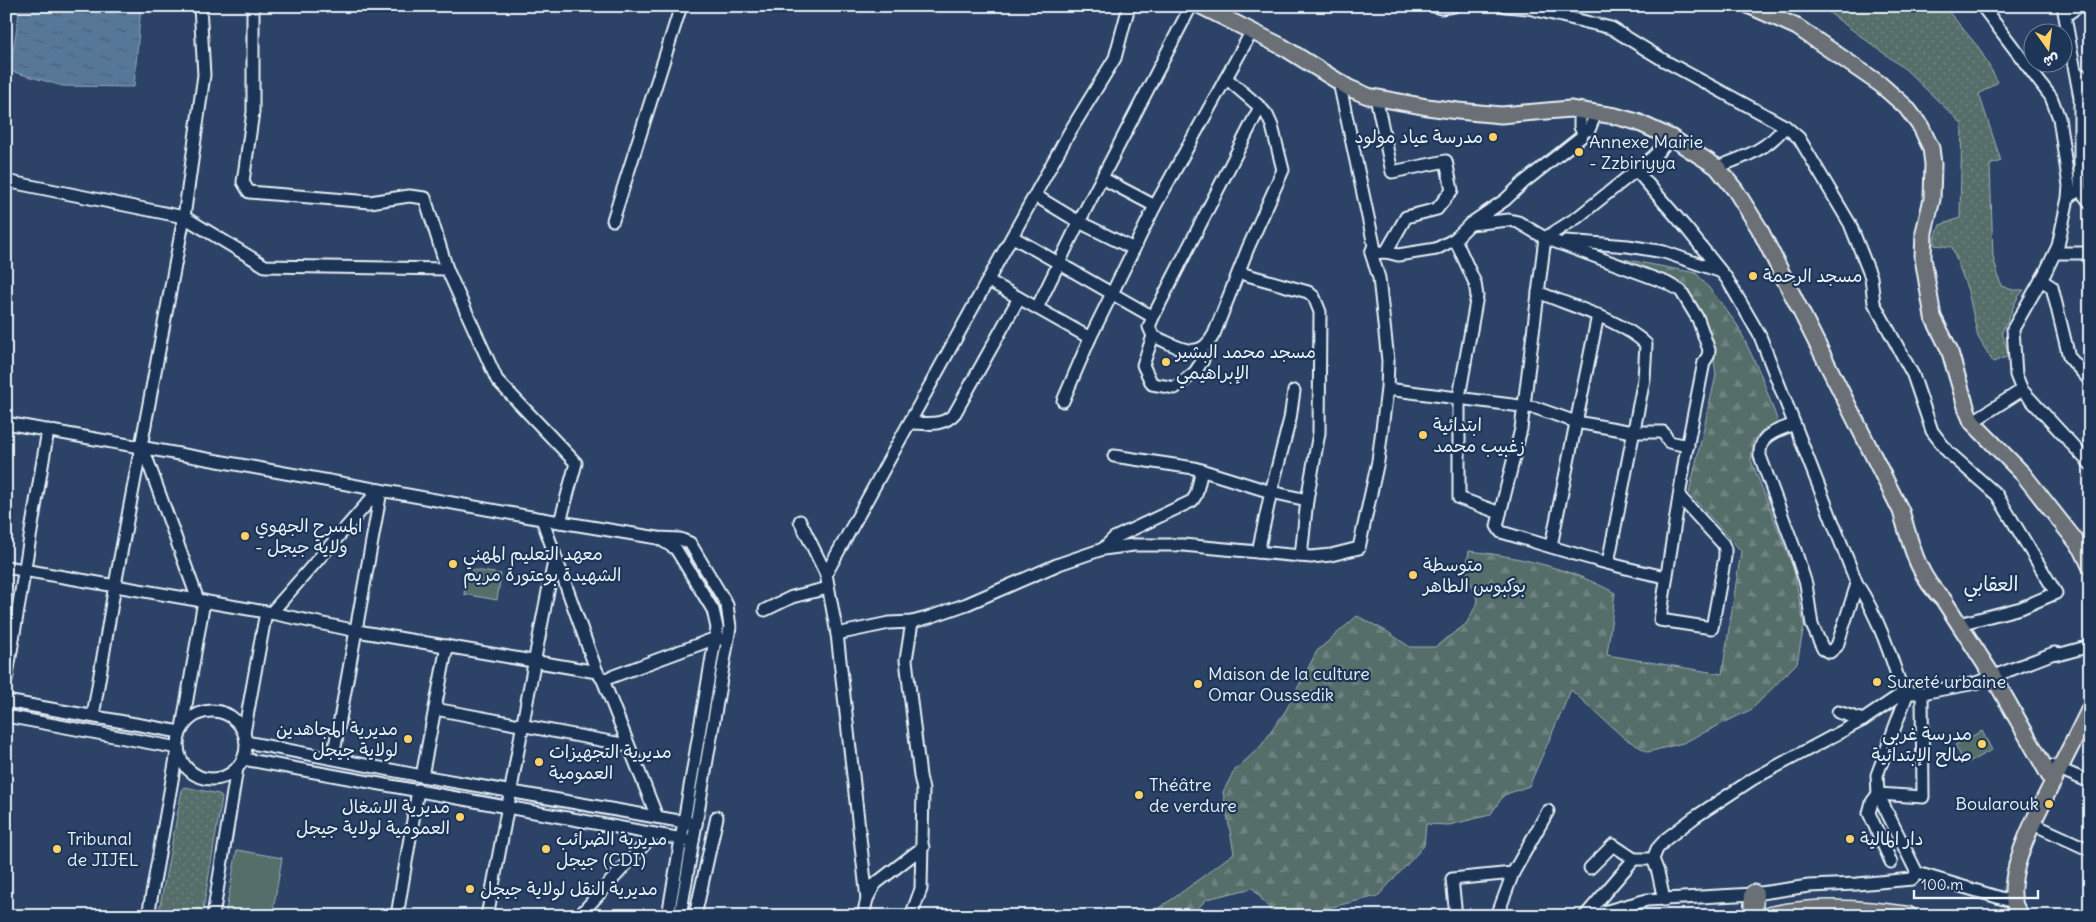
<svg xmlns="http://www.w3.org/2000/svg" width="2096" height="922" viewBox="0 0 2096 922" font-family="Delius,'Playpen Sans Arabic',sans-serif">
	<style>
		.green { fill: url(#green-dots); stroke: #a0b0b2 }
		.forest { fill: url(#forest-firs); stroke: #a0b0b2 }
		.pitch { fill: #576e6b; stroke: #a0b0b2 }
		.water { fill: url(#water-ripples); stroke: #90a8be }
		.lines { fill: none; stroke-linecap: round; stroke-linejoin: round }
		.minor-casing { stroke: #e8f1f8; stroke-width: 15 }
		.major-casing { stroke: #e8f1f8; stroke-width: 19 }
		.highway-casing { stroke: #e8f1f8; stroke-width: 21 }
		.minor { stroke: #1d3557; stroke-width: 11 }
		.major { stroke: #6a7074; stroke-width: 15 }
		.highway { stroke: #6a7074; stroke-width: 18 }
		.poi-dot { fill: #ffd166; stroke: #1d3557; stroke-width: 2 }
		.labels { text-anchor: middle; stroke-width: 4.5; stroke-linejoin: round; paint-order: stroke }
		.poi-label { font-size: 18px; fill: #e8f1f8; stroke: #1d3557; text-anchor: start }
		.quarter-label { font-size: 20px; fill: #e8f1f8; stroke: #1d3557 }
	</style>
	<defs>
		<pattern id="green-dots" width="8" height="8" patternUnits="userSpaceOnUse" patternTransform="scale(1.25)"><rect width="8" height="8" fill="#576e6b"/><path d="M2 2h.1M6 6h.1" fill="none" stroke="#6f8381" stroke-width="1.8" stroke-linecap="round"/></pattern>
		<pattern id="forest-firs" width="22" height="20" patternUnits="userSpaceOnUse" patternTransform="scale(1.25)"><rect width="22" height="20" fill="#576e6b"/><path d="M5 1l3.5 6h-7zM16 11l3.5 6h-7z" fill="#6f8381"/></pattern>
		<pattern id="water-ripples" width="26" height="14" patternUnits="userSpaceOnUse" patternTransform="scale(1.25)"><rect width="26" height="14" fill="#567798"/><path d="M2 4q2-2 4 0t4 0M15 11q2-2 4 0t4 0" fill="none" stroke="#4e6071"/></pattern>
	</defs>
	<rect width="100%" height="100%" fill="#2c4367"/>
	<filter id="ink" filterUnits="userSpaceOnUse"><feTurbulence type="fractalNoise" baseFrequency=".02" numOctaves="2"/><feDisplacementMap in="SourceGraphic" scale="10" xChannelSelector="R" yChannelSelector="G"/><feConvolveMatrix kernelMatrix="1 2 1 2 8 2 1 2 1" color-interpolation-filters="sRGB"/></filter>
	<g filter="url(#ink)">
		<g class="green">
			<polygon points="1820,6 1944,6 1979,48 1998,82 1979,94 2001,161 1990,165 1993,256 2001,286 2013,290 2024,290 2018,297 2002,332 2009,356 1993,362 1978,337 1968,291 1952,247 1934,245 1934,239 1940,225 1960,218 1962,124 1905,69"/>
			<polygon points="185,787 219,794 222,798 202,916 158,916 182,790"/>
		</g>
		<path class="forest" d="M1602 255 1696 273 1715 295 1738 326 1761 375 1778 422 1754 439 1751 460 1794 570 1804 626 1797 663 1752 709 1683 743 1648 752 1624 738 1571 690 1529 786 1504 795 1490 815 1449 825 1426 824 1424 846 1378 896 1293 916H1275L1253 888 1207 899 1193 913V916H1146L1174 898 1234 853 1223 792 1234 771 1261 746 1286 710 1317 651 1357 616 1386 631 1410 647H1435L1466 624 1478 602 1466 569 1469 551C1518 556 1572 569 1615 593L1607 655 1722 674 1741 551 1689 493 1716 375 1712 346 1686 286Z"/>
		<g class="pitch">
			<polygon points="468,569 501,574 497,600 464,594"/>
			<polygon points="1982,731 1992,750 1965,764 1955,745"/>
			<polygon points="237,850 282,858 272,916 225,916"/>
		</g>
		<polygon class="water" points="20,6 141,6 134,87 63,86 10,71"/>
		<g class="lines">
			<g class="minor-casing">
				<g id="minor">
					<polyline points="253,6 253,112 243,182 249,192 370,202 409,196 425,198 447,269"/>
					<polyline points="1434,6 1441,8 1454,6"/>
					<polyline points="1505,6 1528,8 1611,28 1665,61 1785,126 1799,138 1850,224 1871,277 1874,303 1913,375 1932,431 1948,452 1997,495 2056,593 2021,608 1959,624"/>
					<polyline points="1982,6 2051,97 2059,118 2069,186 2068,198 2058,246 2045,273 2013,329 2016,375 2022,390 2090,464"/>
					<polyline points="2063,6 2080,98 2080,190 2069,196"/>
					<polyline points="2066,15 2079,6"/>
					<polyline points="2081,75 2090,95"/>
					<path d="M1226 78 1260 107 1267 115 1272 126 1283 170 1248 248 1214 334C1198 364 1178 346 1153 336L1149 327 1153 317 1260 107"/>
					<polyline points="1376,97 1392,172 1446,161 1452,190 1437,209 1406,217 1386,252"/>
					<polyline points="1589,130 1596,113"/>
					<path d="M1717 167C1742 158 1769 149 1785 126"/>
					<path d="M1635 169 1687 229 1727 279 1760 336 1857 584C1878 616 1891 656 1903 693"/>
					<polyline points="1102,178 1155,206"/>
					<polyline points="6,181 184,217 265,266 447,269 497,380 576,463 560,522"/>
					<polyline points="2080,190 2090,203"/>
					<polyline points="1036,196 1079,222 1134,249"/>
					<polyline points="613,220 681,6"/>
					<polyline points="1470,224 1509,220 1518,222 1545,238 1667,283 1681,291 1698,319 1709,350 1708,356 1704,362 1685,458 1660,620 1712,628 1725,557 1725,549 1723,544 1680,497"/>
					<polyline points="1013,237 1153,317"/>
					<path d="M1545 238 1521 429 1497 526 1501 532C1556 548 1610 566 1666 577"/>
					<polyline points="1545,238 1578,217 1654,156 1671,138"/>
					<polyline points="1455,239 1475,283 1477,296 1459,397 1459,498 1500,513"/>
					<polyline points="1566,241 1628,246 1664,252 1719,271"/>
					<polyline points="1371,253 1386,252 1398,255 1436,249 1455,239 1470,224 1505,200 1524,182 1581,137 1583,133 1580,127 1580,110"/>
					<polyline points="2055,253 2086,253 2090,262"/>
					<polyline points="1240,273 1308,292 1314,297 1320,312 1319,433 1307,500 1301,556"/>
					<polyline points="2041,280 2052,287 2069,357 2090,381"/>
					<polyline points="989,281 1090,338 1155,206 1252,31"/>
					<path d="M1538 292C1570 306 1622 320 1646 344L1644 379 1608 563"/>
					<polyline points="1037,308 1079,222 1191,6"/>
					<polyline points="1153,336 1143,365 1152,384 1175,388 1195,372 1203,360 1201,350"/>
					<polyline points="1387,389 1536,408 1576,422 1633,432 1663,432 1669,442 1688,446"/>
					<polyline points="1063,401 1090,338"/>
					<polyline points="1972,422 2022,390"/>
					<polyline points="6,423 542,519 597,672 603,680 657,817"/>
					<path d="M910 423C927 423 943 427 955 413L1019 298"/>
					<path d="M1794 424C1776 432 1759 433 1760 456L1795 550 1806 584 1812 625 1823 649 1830 652 1837 646 1857 584"/>
					<polyline points="143,448 198,600"/>
					<polyline points="1114,456 1194,468 1271,492 1307,500"/>
					<polyline points="542,519 658,538 680,539 690,543 727,605 730,627 680,916"/>
					<polyline points="800,521 826,574"/>
					<polyline points="660,539 676,549 713,610 717,628 668,916"/>
					<polyline points="1551,546 1598,315"/>
					<polyline points="1103,549 1114,538 1192,501 1196,495 1202,470"/>
					<polyline points="1258,552 1271,492 1290,419 1294,391"/>
					<polyline points="6,567 271,613 357,631 597,672"/>
					<polyline points="765,610 792,597 828,588"/>
					<polyline points="271,613 379,490"/>
					<polyline points="837,634 889,623 912,622 927,618 967,604 1059,564 1103,549 1134,545 1183,545 1311,557 1331,555 1359,548 1378,461 1387,389 1388,361 1379,278 1371,253 1374,245 1339,82"/>
					<polyline points="603,680 716,638 721,639"/>
					<polyline points="6,681 48,430"/>
					<polyline points="1908,692 1877,775 1878,794 1917,873 2014,902"/>
					<polyline points="6,701 180,732"/>
					<polyline points="435,709 627,745"/>
					<circle cx="212" cy="745" r="34"/>
					<polyline points="1838,712 1863,720"/>
					<polyline points="6,716 178,748"/>
					<polyline points="93,716 115,585 184,217 204,75 200,6"/>
					<polyline points="182,728 204,601"/>
					<polyline points="244,733 266,612"/>
					<polyline points="246,742 422,776 696,824"/>
					<polyline points="333,758 381,491"/>
					<polyline points="243,759 693,841"/>
					<polyline points="2052,766 2090,782"/>
					<polyline points="422,776 447,646"/>
					<polyline points="1878,794 1923,797 1922,693"/>
					<polyline points="1878,794 1872,802 1869,813 1891,862"/>
					<polyline points="2033,824 2090,850"/>
					<polyline points="1590,868 1613,845 1634,859"/>
					<polyline points="867,899 837,634 826,574 1069,133 1115,58 1129,6"/>
					<polyline points="1664,900 1658,872 1653,859 1657,849 1666,839 1695,817 1753,779 1863,720 1903,693 1922,693 1976,683 2054,653 2061,654 2090,646"/>
					<polyline points="148,916 177,752"/>
					<polyline points="213,916 237,768"/>
					<polyline points="397,916 418,790"/>
					<path d="M487 916C511 796 530 676 555 557"/>
					<polyline points="579,916 654,834"/>
					<polyline points="695,916 717,817"/>
					<polyline points="863,916 867,899 875,884 923,847"/>
					<polyline points="911,916 921,889 923,790 920,776 906,660 912,622"/>
					<polyline points="1456,916 1452,879 1513,873"/>
					<polyline points="1497,916 1513,873 1548,811"/>
					<polyline points="1585,916 1634,859 1653,859"/>
					<polyline points="1589,916 1647,900 1754,894 1809,886 1857,884 1912,879 1917,873"/>
				</g>
			</g>
			<g class="major-casing">
				<g id="major">
					<path d="M1201 6 1283 47 1349 88 1368 96 1427 107 1458 111 1501 115 1570 109 1615 116 1637 122 1672 138 1717 167 1736 191 1759 228 1901 511C1910 541 1918 578 1943 599L1994 678 2053 782"/>
					<polyline points="1750,6 1797,27 1880,84 1906,107 1921,127 1931,148 1933,164 1932,199 1924,232 1923,258 1933,317 1949,349 1967,410 1972,422 2023,474 2082,549 2090,566"/>
					<path d="M2022 916C1992 889 2045 799 2059 770 2069 750 2080 729 2090 708"/>
				</g>
			</g>
			<g class="highway-casing">
				<g id="highway">
					<polyline points="1753,916 1754,894"/>
					<path d="M1770 916C1816 906 1861 909 1908 916"/>
				</g>
			</g>
			<use href="#minor" class="minor"/>
			<use href="#major" class="major"/>
			<use href="#highway" class="highway"/>
		</g>
	</g>
	<g class="poi-dot">
		<circle cx="1493" cy="137" r="5"/>
		<circle cx="1579" cy="152" r="5"/>
		<circle cx="1753" cy="276" r="5"/>
		<circle cx="1166" cy="362" r="5"/>
		<circle cx="1423" cy="435" r="5"/>
		<circle cx="245" cy="536" r="5"/>
		<circle cx="453" cy="564" r="5"/>
		<circle cx="1413" cy="575" r="5"/>
		<circle cx="1877" cy="682" r="5"/>
		<circle cx="1198" cy="684" r="5"/>
		<circle cx="408" cy="739" r="5"/>
		<circle cx="1982" cy="744" r="5"/>
		<circle cx="539" cy="762" r="5"/>
		<circle cx="1139" cy="795" r="5"/>
		<circle cx="2049" cy="804" r="5"/>
		<circle cx="460" cy="817" r="5"/>
		<circle cx="1850" cy="839" r="5"/>
		<circle cx="57" cy="849" r="5"/>
		<circle cx="546" cy="849" r="5"/>
		<circle cx="470" cy="889" r="5"/>
	</g>
	<g class="labels">
		<g class="poi-label">
			<text x="1483" y="143" text-anchor="end">مدرسة عياد مولود</text>
			<text x="1589" y="148">Annexe Mairie<tspan x="1589" dy="21">- Zzbiriyya</tspan></text>
			<text x="1763" y="282">مسجد الرحمة</text>
			<text x="1176" y="358">مسجد محمد البشير<tspan x="1176" dy="21">الإبراهيمي</tspan></text>
			<text x="1433" y="431">ابتدائية<tspan x="1433" dy="21">زغبيب محمد</tspan></text>
			<text x="255" y="532">المسرح الجهوي<tspan x="255" dy="21">- ولاية جيجل</tspan></text>
			<text x="463" y="560">معهد التعليم المهني<tspan x="463" dy="21">الشهيدة بوعتورة مريم</tspan></text>
			<text x="1423" y="571">متوسطة<tspan x="1423" dy="21">بوكبوس الطاهر</tspan></text>
			<text x="1208" y="680">Maison de la culture<tspan x="1208" dy="21">Omar Oussedik</tspan></text>
			<text x="1887" y="688">Sureté urbaine</text>
			<text x="398" y="735" text-anchor="end">مديرية المجاهدين<tspan x="398" dy="21">لولاية جيجل</tspan></text>
			<text x="1972" y="740" text-anchor="end">مدرسة غربي<tspan x="1972" dy="21">صالح الإبتدائية</tspan></text>
			<text x="549" y="758">مديرية التجهيزات<tspan x="549" dy="21">العمومية</tspan></text>
			<text x="1149" y="791">Théâtre<tspan x="1149" dy="21">de verdure</tspan></text>
			<text x="2039" y="810" text-anchor="end">Boularouk</text>
			<text x="450" y="813" text-anchor="end">مديرية الاشغال<tspan x="450" dy="21">العمومية لولاية جيجل</tspan></text>
			<text x="67" y="845">Tribunal<tspan x="67" dy="21">de JIJEL</tspan></text>
			<text x="556" y="845">مديرية الضرائب<tspan x="556" dy="21">جيجل (CDI)</tspan></text>
			<text x="1860" y="845">دار المالية</text>
			<text x="480" y="895">مديرية النقل لولاية جيجل</text>
		</g>
		<g class="quarter-label">
			<text x="1991" y="591">العقابي</text>
		</g>
	</g>
	<rect width="2096" height="922" fill="none" stroke="#1d3557" stroke-width="25"/>
	<rect x="12" y="12" width="2071" height="897" fill="none" stroke="#e8f1f8" stroke-width="2" filter="url(#ink)"/>
	<g transform="translate(2048 48) rotate(166)"><circle r="24" fill="#1d3557" stroke="#6e8097"/>
	<path d="M0-4L9 19L0 12L-9 19Z" fill="#ffd166"/>
	<text y="-8" font-size="14" font-weight="bold" text-anchor="middle" fill="#e8f1f8">ش</text>
	</g>
	<path d="M1914 890v8h124v-8" fill="none" stroke="#e8f1f8" stroke-width="2.5"/>
	<text x="1921" y="890" font-size="15" fill="#e8f1f8" stroke="#1d3557" stroke-width="4" paint-order="stroke">100 m</text>
</svg>
